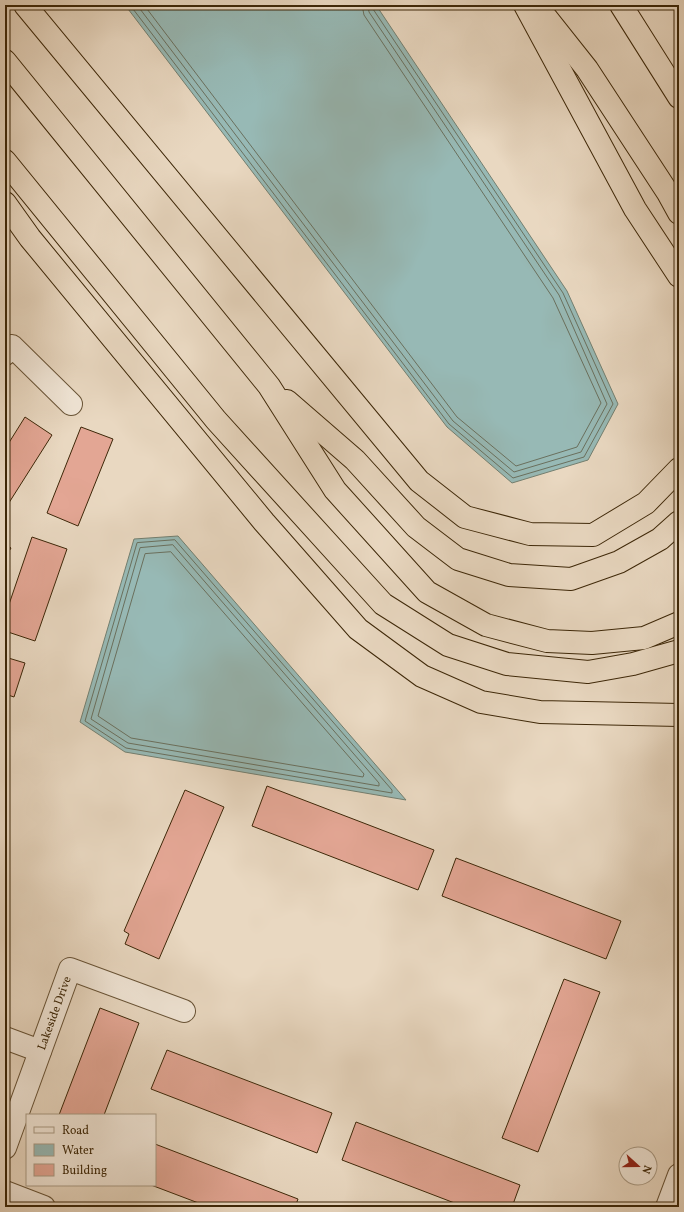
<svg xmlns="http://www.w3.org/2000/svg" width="684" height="1212" viewBox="0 0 684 1212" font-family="Vollkorn,serif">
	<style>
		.water { fill: #97b9b5; stroke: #737f70 }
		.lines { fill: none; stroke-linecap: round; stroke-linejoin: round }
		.shore { stroke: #6a705e; stroke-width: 1 }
		.building { fill: #e3a694; stroke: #3d2708 }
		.minor-casing { stroke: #685336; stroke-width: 24 }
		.highway-casing { stroke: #3d2708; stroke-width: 24 }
		.minor { stroke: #f1e6d7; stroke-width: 22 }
		.highway { stroke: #e9d8c1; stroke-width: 22 }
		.labels { text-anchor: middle; stroke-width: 4; stroke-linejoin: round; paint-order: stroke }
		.street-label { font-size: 12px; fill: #3d2708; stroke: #f1e6d7 }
	</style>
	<rect width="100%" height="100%" fill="#e9d8c1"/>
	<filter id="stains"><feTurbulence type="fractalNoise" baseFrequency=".005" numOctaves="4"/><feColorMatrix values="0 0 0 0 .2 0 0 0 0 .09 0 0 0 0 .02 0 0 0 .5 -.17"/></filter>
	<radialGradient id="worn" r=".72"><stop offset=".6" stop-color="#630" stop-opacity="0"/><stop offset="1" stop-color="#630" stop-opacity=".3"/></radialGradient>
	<g class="water">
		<polygon points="125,5 376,5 567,291 618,404 588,460 512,483 447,427"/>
		<polygon points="178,536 406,800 125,752 80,722 134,539"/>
	</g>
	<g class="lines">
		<g class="shore">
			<polyline points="130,5 449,424 513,478 584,457 613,404 563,293 373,9 373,5"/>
			<polyline points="137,5 453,421 514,472 581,452 607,404 559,295 369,12 368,5"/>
			<polyline points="144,5 457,417 516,466 577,447 601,403 553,298 364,15 362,5"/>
			<polygon points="175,540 392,790 392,793 126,748 85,721 137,543"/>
			<polygon points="173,545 379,783 379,786 128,743 91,719 140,548"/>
			<polygon points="171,552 364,774 363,777 131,738 98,716 145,554"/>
		</g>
	</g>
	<g class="building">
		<polygon points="25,417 52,435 5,509 5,449"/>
		<polygon points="81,427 113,439 78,526 47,513"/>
		<polygon points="32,537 67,549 35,641 5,631 5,616"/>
		<polygon points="5,544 11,548 5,558"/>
		<polygon points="5,657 25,663 14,697 5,694"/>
		<polygon points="267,786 434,850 418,890 252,826"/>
		<polygon points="185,790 224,807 159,959 125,944 129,934 124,931"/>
		<polygon points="456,858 621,921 606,959 442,896"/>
		<polygon points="564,979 600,992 538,1152 502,1138"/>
		<polygon points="100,1008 139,1023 104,1115 59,1115"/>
		<polygon points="167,1050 332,1113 317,1153 151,1089"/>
		<polygon points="356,1122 520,1185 512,1207 465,1207 342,1160"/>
		<polygon points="155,1144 298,1199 295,1207 209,1207 151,1185 155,1185"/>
	</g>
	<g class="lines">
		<g class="minor-casing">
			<g id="minor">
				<polyline points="5,354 12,346 71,404"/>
				<polyline points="5,1038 40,1051"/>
				<polyline points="5,1148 70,969 184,1011"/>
				<polyline points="5,1192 44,1207"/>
				<polyline points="667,1207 679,1175"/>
			</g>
		</g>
		<g class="highway-casing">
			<g id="highway">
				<polyline points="25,5 419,481 465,517 530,534 593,535 646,503 679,469"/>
				<polyline points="525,5 635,209 679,276"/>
				<polyline points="621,5 679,97"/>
				<polyline points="537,6 587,69 668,193 679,213"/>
				<polyline points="5,61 269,386 335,490 427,592 486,625 547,641 592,643 644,638 679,623"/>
				<polyline points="5,161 216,420 383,604 448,645 507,664 588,672 633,664 679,651"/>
				<polyline points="5,203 30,238 264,522 358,629 422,676 481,702 540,712 679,715"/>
				<polyline points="287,401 355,460 416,527 458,559 509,575 571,579 619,562 660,539 679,522"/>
			</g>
		</g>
		<use href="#minor" class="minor"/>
		<use href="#highway" class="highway"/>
	</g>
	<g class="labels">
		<g class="street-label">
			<text transform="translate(54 1013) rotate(-70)" y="4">Lakeside Drive</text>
		</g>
	</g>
	<rect width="684" height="1212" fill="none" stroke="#e9d8c1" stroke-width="20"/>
	<rect x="6" y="6" width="672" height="1200" fill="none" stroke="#3d2708" stroke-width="2"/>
	<rect x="10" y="10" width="664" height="1192" fill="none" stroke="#3d2708"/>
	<rect x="26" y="1114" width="130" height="72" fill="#f1e6d7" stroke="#a99a84"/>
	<rect x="34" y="1127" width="20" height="6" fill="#f1e6d7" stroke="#a99a84"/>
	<text x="62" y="1134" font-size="12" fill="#3d2708">Road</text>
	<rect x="34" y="1144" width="20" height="12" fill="#97b9b5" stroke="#a99a84"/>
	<text x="62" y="1154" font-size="12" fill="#3d2708">Water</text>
	<rect x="34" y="1164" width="20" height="12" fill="#e3a694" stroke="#a99a84"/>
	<text x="62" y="1174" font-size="12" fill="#3d2708">Building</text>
	<g transform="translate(638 1166) rotate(111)"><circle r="19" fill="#f1e6d7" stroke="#a99a84"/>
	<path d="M0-3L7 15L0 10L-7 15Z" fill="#8f2418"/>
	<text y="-6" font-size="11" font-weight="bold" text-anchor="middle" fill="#3d2708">N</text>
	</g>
	<rect width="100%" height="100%" filter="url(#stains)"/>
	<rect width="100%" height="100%" fill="url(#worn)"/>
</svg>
